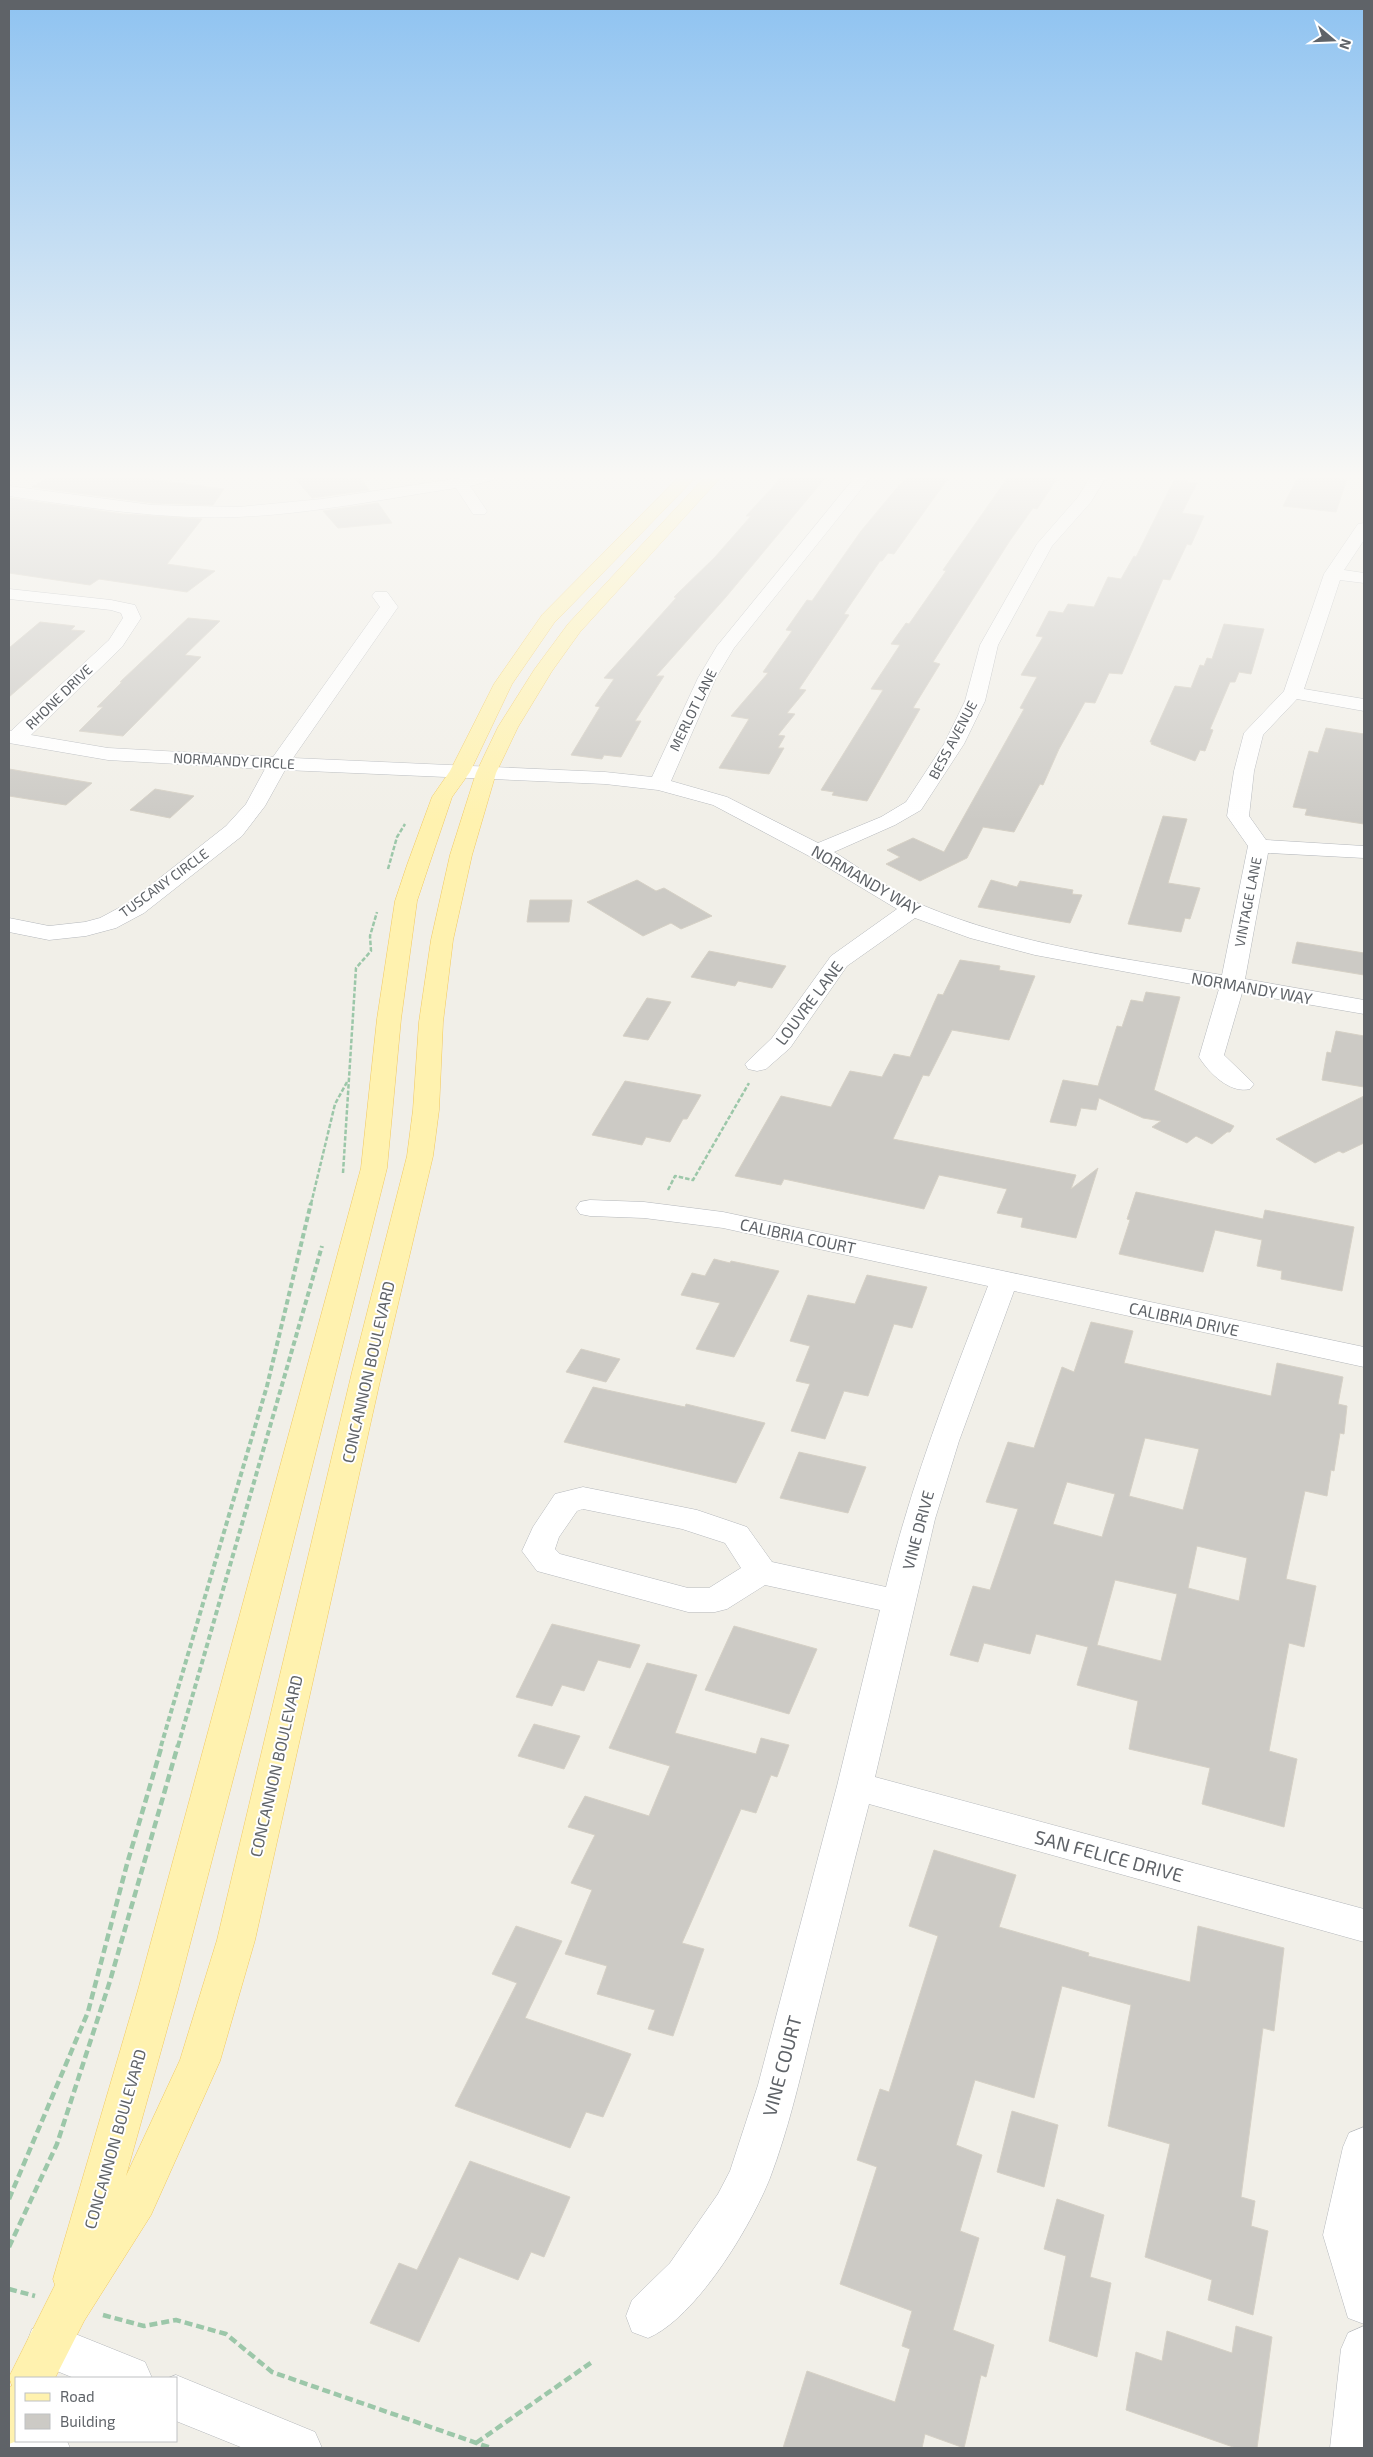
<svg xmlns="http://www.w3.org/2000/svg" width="1373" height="2457" viewBox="0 0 1373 2457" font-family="'Exo 2',sans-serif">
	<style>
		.building { fill: #cccac5; stroke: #d6d1c6; fill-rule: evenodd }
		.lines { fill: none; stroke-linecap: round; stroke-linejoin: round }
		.minor-casing { stroke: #b5b8bc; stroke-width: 1 }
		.major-casing { stroke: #f2c960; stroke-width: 1 }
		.path-far2 { stroke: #9cc7a9; stroke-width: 2.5; stroke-dasharray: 4.5 2; stroke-linecap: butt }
		.path-far1 { stroke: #9cc7a9; stroke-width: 4; stroke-dasharray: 5.5 3; stroke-linecap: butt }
		.path { stroke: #9cc7a9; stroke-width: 4.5; stroke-dasharray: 8 4; stroke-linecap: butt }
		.minor { fill: #fff; fill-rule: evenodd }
		.major { fill: #fff2af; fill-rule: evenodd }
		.labels { text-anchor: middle; stroke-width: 4; stroke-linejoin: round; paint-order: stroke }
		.far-street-label { font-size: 14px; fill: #5f6368; stroke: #fff }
		.street-label { font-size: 16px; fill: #5f6368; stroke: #fff }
		.near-street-label { font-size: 19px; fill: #5f6368; stroke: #fff }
	</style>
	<rect width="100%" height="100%" fill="#f1efe8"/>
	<g class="building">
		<polygon points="49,477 133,477 224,489 213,505 152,503 32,487"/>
		<polygon points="294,477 346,477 348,479 360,477 369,490 312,498"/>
		<polygon points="782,477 826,477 726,597 656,676 664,676 635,721 641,721 621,757 604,755 602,759 571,755 600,707 595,706 614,679 604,678 676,598 674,597 715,557 751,516 746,516"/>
		<polygon points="906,477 949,477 894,554 888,553 882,561 880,561 844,614 849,615 799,689 806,690 787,713 795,714 778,735 785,736 778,748 784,748 769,774 719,768 749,719 731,716 768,673 763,672 792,631 786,630 807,600 812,601 861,531"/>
		<polygon points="1008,477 1058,477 1037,509 1033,508 1009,542 933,662 940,664 913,708 920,709 867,801 832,795 834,792 821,790 883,690 871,689 900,645 891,644 906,623 909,624 946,571 943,570"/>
		<polygon points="1298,477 1347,479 1336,512 1283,506"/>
		<polygon points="1174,480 1197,483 1182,513 1204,516 1191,545 1187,544 1170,580 1163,579 1122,674 1109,673 1095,703 1085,702 1059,749 1043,785 1040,784 1014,832 983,827 967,858 920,881 886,864 900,857 887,850 913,838 944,852 1024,709 1020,708 1037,677 1021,675 1043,637 1036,636 1049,611 1063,613 1068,604 1094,607 1108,577 1121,579 1134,556 1136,557"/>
		<polygon points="9,498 123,514 202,519 167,564 215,571 187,592 99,579 90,585 9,573"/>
		<polygon points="378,503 392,523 338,528 323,511"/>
		<polygon points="188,618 220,621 185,655 201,657 123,736 79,731 103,707 97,707 122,682 120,682"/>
		<polygon points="40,622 75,626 71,630 85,631 9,697 9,648"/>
		<polygon points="1224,624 1264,629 1251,674 1239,672 1235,682 1230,682 1210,729 1213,730 1205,751 1200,750 1195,761 1151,744 1152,742 1150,742 1175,686 1191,688 1200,665 1204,666 1207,658 1212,659"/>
		<polygon points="1326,728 1364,734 1364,824 1305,815 1307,809 1293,807 1309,751 1318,753"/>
		<polygon points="9,769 92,783 66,805 53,803 9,796"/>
		<polygon points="155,789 194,796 170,818 130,810"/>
		<polygon points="1163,816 1187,819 1168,883 1200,888 1190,919 1185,918 1181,932 1128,924"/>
		<polygon points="637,880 656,891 664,888 712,916 681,929 671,923 643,936 587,902"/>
		<polygon points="991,880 1017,887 1020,881 1073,890 1072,894 1082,895 1070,923 978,907"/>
		<polygon points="530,900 572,900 569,922 527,922"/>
		<polygon points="1297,942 1364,953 1364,975 1292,963"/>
		<polygon points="709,951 786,966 772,988 738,981 735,986 691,977"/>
		<polygon points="960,960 1000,966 999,970 1035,976 1009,1040 952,1030 929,1076 923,1075 893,1139 1076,1175 1071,1189 1098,1168 1076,1238 1021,1227 1023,1218 997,1213 1007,1189 939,1175 924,1209 784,1179 781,1185 735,1176 781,1096 831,1107 850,1071 882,1077 894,1054 910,1057 938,994 943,995"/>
		<polygon points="1146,992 1180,997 1154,1090 1234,1126 1230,1132 1227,1132 1212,1144 1196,1136 1187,1143 1152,1127 1161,1121 1143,1118 1099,1098 1096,1110 1081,1108 1076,1126 1050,1122 1063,1080 1098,1086 1117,1026 1122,1027 1131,1000 1143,1002"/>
		<polygon points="647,998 671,1002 648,1040 623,1036"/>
		<polygon points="1336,1031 1364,1036 1364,1087 1322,1080 1327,1052 1331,1053"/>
		<polygon points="625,1081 701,1095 687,1119 683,1119 670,1142 646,1137 642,1145 592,1135"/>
		<polygon points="1364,1096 1364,1143 1343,1153 1339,1151 1315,1163 1276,1139"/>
		<polygon points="1136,1192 1263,1219 1265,1210 1354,1227 1342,1291 1281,1279 1282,1271 1257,1266 1262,1240 1215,1230 1203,1272 1119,1254 1130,1220 1127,1219"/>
		<polygon points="714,1259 730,1263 731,1261 779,1271 734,1357 696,1349 720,1303 681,1295 692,1273 705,1276"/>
		<polygon points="867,1275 927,1287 912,1328 894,1324 868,1396 844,1391 825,1439 791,1431 810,1384 796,1381 810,1346 790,1341 808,1295 855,1304"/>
		<path d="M1091 1322 1133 1331 1124 1363 1271 1396 1277 1363 1343 1377 1338 1404 1347 1406 1344 1434 1340 1433 1334 1471 1331 1470 1327 1496 1305 1491 1286 1579 1316 1586 1304 1647 1289 1643 1269 1751 1297 1759 1284 1827 1202 1804 1210 1768 1129 1749 1138 1701 1077 1685 1088 1647 1036 1634 1030 1654 984 1643 978 1662 950 1655 973 1586 990 1590 1018 1509 986 1502 1008 1442 1034 1448 1062 1367 1074 1372ZM1145 1438 1199 1449 1183 1510 1129 1496ZM1067 1482 1115 1494 1102 1537 1053 1524ZM1197 1546 1247 1558 1239 1601 1188 1588ZM1115 1580 1177 1594 1161 1661 1097 1645Z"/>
		<polygon points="581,1349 620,1359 606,1382 566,1372"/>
		<polygon points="593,1387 685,1407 686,1404 765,1423 736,1483 564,1442"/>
		<polygon points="799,1452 866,1467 848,1513 780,1498"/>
		<polygon points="552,1624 640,1645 630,1668 598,1660 584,1691 562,1685 552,1706 516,1697"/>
		<polygon points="734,1626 817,1649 789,1714 705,1690"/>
		<polygon points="647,1663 697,1675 675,1733 756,1754 761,1738 789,1745 777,1777 771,1775 756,1813 741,1809 682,1943 704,1949 673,2036 648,2029 655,2010 597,1994 607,1966 565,1954 592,1890 571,1883 595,1835 568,1827 585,1796 649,1816 670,1766 609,1748"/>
		<polygon points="534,1724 580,1736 564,1769 518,1756"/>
		<polygon points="934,1850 1016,1875 999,1927 1089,1953 1088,1956 1190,1982 1198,1926 1284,1948 1274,2031 1263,2028 1241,2197 1255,2201 1251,2226 1268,2231 1253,2315 1208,2300 1212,2280 1145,2257 1170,2144 1108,2126 1131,2005 1062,1986 1034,2098 975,2080 956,2145 982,2155 960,2231 979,2238 953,2330 994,2345 986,2377 981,2375 964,2448 925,2434 922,2448 783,2448 807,2371 895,2402 910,2349 902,2346 912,2311 840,2284 877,2167 857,2160 880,2089 889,2092 938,1936 909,1926"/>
		<polygon points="516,1926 562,1941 525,2018 631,2054 603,2117 586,2112 570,2148 455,2106 517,1983 492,1974"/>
		<polygon points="1012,2111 1058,2125 1044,2187 997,2172"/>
		<polygon points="470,2161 570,2197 544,2257 531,2252 518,2280 459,2257 419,2342 370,2323 399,2263 417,2270"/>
		<polygon points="1057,2199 1104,2215 1090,2277 1111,2283 1097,2357 1049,2341 1066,2256 1044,2249"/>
		<polygon points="1236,2326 1272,2337 1257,2448 1236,2448 1126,2410 1136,2352 1162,2361 1167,2331 1232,2353"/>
	</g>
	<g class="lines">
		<g class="minor-casing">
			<g id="minor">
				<path d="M467 477H495L493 480 470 486 487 511 485 514H473L456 488C384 499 311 514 238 517 161 520 84 507 9 496V486L152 505 239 507 322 499Z"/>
				<path d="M855 477H871L734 648 716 678 671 781 727 797 818 843 881 817 906 802 944 744 965 701 980 645 1037 544 1078 497 1090 477H1106L1091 502 1052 546 998 645 985 701 964 744 921 810 895 825 834 852C860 868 895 894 922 905 1017 945 1121 958 1222 975L1248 846 1227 816 1234 771 1244 733 1284 691 1324 574 1358 524 1364 523V540L1344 570 1364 573V583L1340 580 1304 689 1364 699V711L1297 699 1263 735 1254 771 1249 816 1266 840 1364 846V858L1268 853 1245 979 1364 1000V1014L1242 993 1224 1055 1254 1084 1250 1089C1230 1094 1209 1073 1199 1057L1219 989 1035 955 970 938 915 918 847 966 790 1048 766 1069 757 1071 748 1069 745 1064 772 1038 831 956 897 909 809 856 713 805 658 790 605 784 285 770 265 806 242 836 144 913 116 928 86 936 49 940 9 932V918L49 926 85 922 100 918 128 903 226 826 246 804 265 769 108 760 9 743V731H11L109 640 123 618 121 613 111 610 9 599V589L111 600 135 605 141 618 122 647 31 735 108 748 273 757 380 607 372 596 375 592H387L398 607 293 758 605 772 652 777 698 678 717 646Z"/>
				<path d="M590 1200 644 1202 723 1212 1364 1347V1367L1014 1291 959 1441 935 1519 875 1777 1364 1909V1942L869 1804C850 1877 832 1949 814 2022 801 2074 789 2128 770 2178 751 2226 696 2318 648 2338L632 2332 626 2316 632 2300 670 2263 718 2194 730 2171 758 2085 837 1786 880 1610 765 1585 727 1609 715 1612H688L537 1571 522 1551 533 1527 555 1494 583 1487 697 1510 747 1527 772 1562 886 1587C912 1481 949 1387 988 1286L723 1228 644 1218 590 1216 580 1214 576 1208 580 1202ZM583 1509 682 1529 725 1543 741 1568 709 1588H688L560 1554 555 1549 559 1537 577 1511Z"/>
				<polygon points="1364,2127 1364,2324 1348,2318 1323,2235 1343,2147 1349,2133"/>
				<polygon points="48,2323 145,2362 152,2378 74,2378 32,2361 26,2345 32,2329"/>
				<polygon points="1364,2326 1364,2448 1330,2448 1341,2349 1348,2333"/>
				<polygon points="176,2375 315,2432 322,2448 243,2448 176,2421 176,2378 168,2378"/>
				<polygon points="16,2423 16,2441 67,2441 70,2448 9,2448 9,2431 12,2425"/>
			</g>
		</g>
		<g class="major-casing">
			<polygon id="major" points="679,477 696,477 554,623 512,684 470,772 452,797 429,865 417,901 401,1019 387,1168 248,1722 178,1990 126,2176 180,2060 217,1940 352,1372 407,1156 413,1110 419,1022 431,940 450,855 476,773 498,727 534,670 568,624 705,477 721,477 580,632 552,671 518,727 496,773 472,855 453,940 443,1022 439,1110 433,1156 382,1372 255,1940 220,2061 151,2215 84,2321 55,2378 16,2378 17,2441 9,2444 9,2387 12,2386 9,2377 55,2285 53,2279 138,1990 361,1168 377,1019 395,901 407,865 432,797 450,771 494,684 542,615"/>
		</g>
		<g class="path-far2">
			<polyline points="388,869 397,837 405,824"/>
			<polyline points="343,1173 356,968 371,951 370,936 377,912"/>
			<polyline points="668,1190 675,1176 693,1180 749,1083"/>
			<polyline points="311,1204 335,1104 347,1082"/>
		</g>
		<g class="path-far1">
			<polyline points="161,1746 267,1386 311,1203"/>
			<polyline points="178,1746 322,1246"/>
		</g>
		<g class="path">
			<polyline points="9,2199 88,2012 127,1864 162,1745"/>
			<polyline points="9,2247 57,2144 110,1981 178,1745"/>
			<polyline points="9,2289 35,2296"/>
			<polyline points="103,2315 144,2326 176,2320 226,2334 272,2372 491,2448"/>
			<polyline points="476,2443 592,2362"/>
		</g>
		<use href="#minor" class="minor"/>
		<use href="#major" class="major"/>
	</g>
	<linearGradient id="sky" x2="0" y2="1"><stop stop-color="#8fc3f1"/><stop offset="0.58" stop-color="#f9f8f5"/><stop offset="1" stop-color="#f9f8f5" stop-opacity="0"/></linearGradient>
	<rect width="1373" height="821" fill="url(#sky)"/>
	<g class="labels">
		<g class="far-street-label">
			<text transform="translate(59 697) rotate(-44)" y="5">RHONE DRIVE</text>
			<text transform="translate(693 710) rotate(-64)" y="5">MERLOT LANE</text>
			<text transform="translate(953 740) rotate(-62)" y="5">BESS AVENUE</text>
			<text transform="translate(234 761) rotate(3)" y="5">NORMANDY CIRCLE</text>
			<text transform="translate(164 883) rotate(-36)" y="5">TUSCANY CIRCLE</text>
			<text transform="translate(1248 902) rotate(-79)" y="5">VINTAGE LANE</text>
		</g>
		<g class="street-label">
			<text transform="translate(866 880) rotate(30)" y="6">NORMANDY WAY</text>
			<text transform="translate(1252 988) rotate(10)" y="6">NORMANDY WAY</text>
			<text transform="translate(809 1003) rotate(-53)" y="6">LOUVRE LANE</text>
			<text transform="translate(798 1236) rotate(12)" y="6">CALIBRIA COURT</text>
			<text transform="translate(1184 1319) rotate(12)" y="6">CALIBRIA DRIVE</text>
			<text transform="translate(368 1372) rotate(-77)" y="6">CONCANNON BOULEVARD</text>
			<text transform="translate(918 1530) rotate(-75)" y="6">VINE DRIVE</text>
			<text transform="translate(276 1766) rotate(-77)" y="6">CONCANNON BOULEVARD</text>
			<text transform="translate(115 2139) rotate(-74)" y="6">CONCANNON BOULEVARD</text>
		</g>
		<g class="near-street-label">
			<text transform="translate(1109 1856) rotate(15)" y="7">SAN FELICE DRIVE</text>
			<text transform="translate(782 2066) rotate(-75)" y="7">VINE COURT</text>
		</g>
	</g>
	<rect width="1373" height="2457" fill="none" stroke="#5f6368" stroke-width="20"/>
	<rect x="15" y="2377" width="162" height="65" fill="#ffffff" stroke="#bfc1c3"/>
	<rect x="25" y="2393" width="25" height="8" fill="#fff2af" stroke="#bfc1c3"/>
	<text x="60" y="2402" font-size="15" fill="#5f6368">Road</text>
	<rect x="25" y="2414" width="25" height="15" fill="#cccac5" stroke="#bfc1c3"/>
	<text x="60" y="2427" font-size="15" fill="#5f6368">Building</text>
	<g transform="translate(1333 40) rotate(109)" stroke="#ffffff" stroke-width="4" paint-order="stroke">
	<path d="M0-4L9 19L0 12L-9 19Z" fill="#5f6368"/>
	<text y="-8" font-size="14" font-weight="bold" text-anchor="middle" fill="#5f6368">N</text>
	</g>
</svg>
